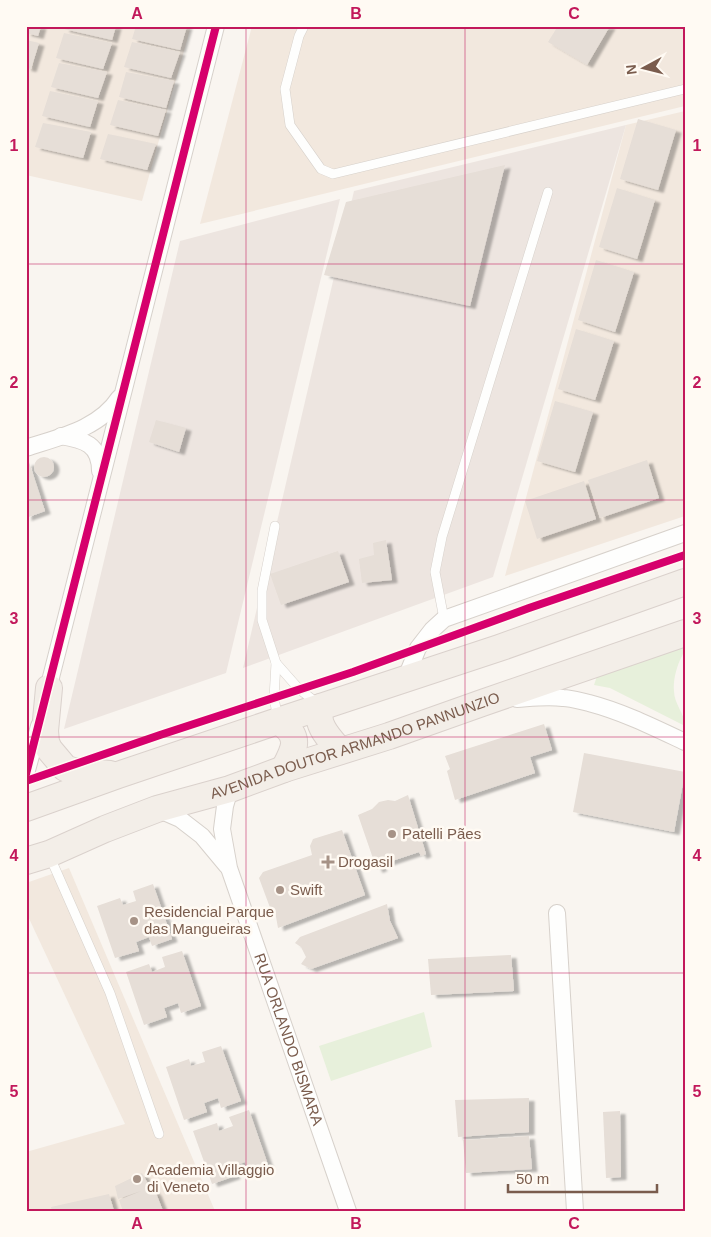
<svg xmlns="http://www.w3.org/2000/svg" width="711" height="1237" viewBox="0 0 711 1237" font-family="Helvetica,sans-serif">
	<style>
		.residential { fill: #f2e8de }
		.industrial { fill: #ede5e0 }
		.green { fill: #e7f0db }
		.building { fill: #e6ded7; filter: url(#shadow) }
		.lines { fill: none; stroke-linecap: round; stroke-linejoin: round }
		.lane-casing { stroke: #d7d1cb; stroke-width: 10 }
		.street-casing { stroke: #d7d1cb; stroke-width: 18 }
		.primary-casing { stroke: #dad1cc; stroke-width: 28 }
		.lane { stroke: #fefefd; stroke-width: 9 }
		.street { stroke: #fefefd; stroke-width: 16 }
		.primary { stroke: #f3eee8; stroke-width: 26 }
		.cycleway-casing { stroke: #fffaf3; stroke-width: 11 }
		.cycleway { stroke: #d6006c; stroke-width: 8 }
		.grid { fill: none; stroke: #c2185b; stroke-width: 1; stroke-opacity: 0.55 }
		.poi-dot { fill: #a69286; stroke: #fffaf3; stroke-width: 2 }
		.labels { text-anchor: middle; stroke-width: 5; stroke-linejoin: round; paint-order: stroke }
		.street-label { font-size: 15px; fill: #7a5c4d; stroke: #fffaf3 }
		.poi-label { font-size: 15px; fill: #7a5c4d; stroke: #fffaf3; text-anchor: start }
		.neatline { fill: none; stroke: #c2185b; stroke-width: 2 }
		.grid-label { font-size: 16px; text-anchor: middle; font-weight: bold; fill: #c2185b }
	</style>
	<defs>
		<filter id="shadow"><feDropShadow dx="5.5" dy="3" stdDeviation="1" flood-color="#0004"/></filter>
	</defs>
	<rect width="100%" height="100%" fill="#f9f5f0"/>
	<g class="residential">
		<polygon points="26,26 191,26 142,201 26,175"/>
		<polygon points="252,26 685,26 685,106 200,224"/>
		<polygon points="685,111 685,516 505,576 626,125"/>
		<polygon points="69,868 215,1211 26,1211 26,1152 125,1124 26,912 26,883"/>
	</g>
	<g class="industrial">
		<polygon points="626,125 493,577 243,668 354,191"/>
		<polygon points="340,199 226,673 64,729 180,241"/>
	</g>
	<g class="green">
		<path d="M685 645C685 651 683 654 680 660 676 669 673 681 674 691 674 704 685 714 685 726L610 688 594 685 598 673Z"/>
		<polygon points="424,1012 432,1047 331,1081 319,1046"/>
	</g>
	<g class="building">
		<polygon points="26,26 41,26 38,36 26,33"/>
		<polygon points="65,26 116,26 112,40 64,29"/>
		<polygon points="136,26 187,26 180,50 132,39"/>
		<polygon points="558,26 610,26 587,65 548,42"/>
		<polygon points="64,33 112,43 103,69 56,58"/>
		<polygon points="26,40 39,43 31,69 26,68"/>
		<polygon points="132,42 180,52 171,78 124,67"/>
		<polygon points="59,63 107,72 98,98 51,87"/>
		<polygon points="126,72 174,81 166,108 119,97"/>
		<polygon points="50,91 98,101 90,127 42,116"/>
		<polygon points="118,100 166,110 158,136 110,125"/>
		<polygon points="638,119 676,130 658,190 620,179"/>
		<polygon points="43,123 91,132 83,158 35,147"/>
		<polygon points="108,134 156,144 147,170 100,159"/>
		<polygon points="505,165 470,306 324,275 346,202"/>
		<polygon points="617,188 655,200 637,259 599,247"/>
		<polygon points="596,260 634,272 615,332 578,320"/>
		<polygon points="576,329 614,341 595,400 558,389"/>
		<polygon points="555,401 593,412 575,472 537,461"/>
		<polygon points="156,420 186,428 179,452 149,442"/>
		<circle cx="44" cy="467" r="10"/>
		<polygon points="647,460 659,498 600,518 588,480"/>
		<polygon points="29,462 45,511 26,518 26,463"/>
		<polygon points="584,481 596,519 537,539 525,501"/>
		<polygon points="386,540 392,580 362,583 359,559 374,555 373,543"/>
		<polygon points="338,551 349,582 281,605 270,574"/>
		<polygon points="544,724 552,750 530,757 535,773 455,800 447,771 450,769 445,756"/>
		<polygon points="584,753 685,772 674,832 573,812"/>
		<polygon points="408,795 426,854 421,856 419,852 380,865 382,868 377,870 358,815 372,809 379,802 388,800 395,801"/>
		<polygon points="342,830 365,895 278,928 275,911 272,913 259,878 263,872 312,855 310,846 313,839"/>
		<polygon points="153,884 172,939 152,946 149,937 136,942 139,951 115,958 97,906 120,898 123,905 136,901 133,891"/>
		<polygon points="387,904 390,921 398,938 311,969 301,964 306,957 301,947 295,943 300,937"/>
		<polygon points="182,951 201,1006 181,1013 178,1003 164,1008 167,1017 144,1025 126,972 149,964 152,972 165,967 162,957"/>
		<polygon points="511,955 514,991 431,995 428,959"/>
		<polygon points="221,1046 241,1101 221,1108 218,1098 204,1103 207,1112 184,1120 166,1067 189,1059 191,1066 205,1062 202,1052"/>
		<polygon points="529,1098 529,1132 458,1137 455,1100"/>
		<polygon points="249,1110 268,1165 249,1172 245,1162 232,1167 235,1176 212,1184 193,1131 217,1123 219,1131 233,1126 229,1117"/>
		<polygon points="620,1111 621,1177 606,1178 603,1112"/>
		<polygon points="529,1136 532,1169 466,1173 463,1140"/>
		<polygon points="142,1173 150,1187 156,1193 163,1211 123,1211 119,1200 141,1191 118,1199 115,1186"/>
		<polygon points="109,1194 114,1211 52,1211 51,1207"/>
	</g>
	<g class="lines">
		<g class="lane-casing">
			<g id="lane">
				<polyline points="304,26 299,36 285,89 290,125 321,169 333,174 685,89"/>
				<polyline points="275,526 262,591 262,620 276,663 274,698 278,719"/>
				<polyline points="444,619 435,572 442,537 548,192"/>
				<polyline points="276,663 299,689 317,703"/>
				<polyline points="50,857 110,993 159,1134"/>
			</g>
		</g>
		<g class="street-casing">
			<g id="street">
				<path d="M61 436C84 440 100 444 100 471"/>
				<path d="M26 448C59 437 99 429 119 398"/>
				<polyline points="405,680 418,648 432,630 444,619 685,533"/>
				<polyline points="46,697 216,26"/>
				<path d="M517 699C532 698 547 696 563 698 571 698 580 701 589 703 623 712 653 727 685 742"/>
				<polyline points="26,774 39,726"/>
				<path id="s1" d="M230 789 225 806 222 829 229 868 348 1211"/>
				<polyline points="157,809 180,819 202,836 227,866"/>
				<polyline points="557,913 575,1211"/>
			</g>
		</g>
		<g class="primary-casing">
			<g id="primary">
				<polyline points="49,688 45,731 46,742 49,749 65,768 73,771 110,774"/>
				<path d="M321 707C314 724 330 739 340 751"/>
				<path d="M278 721C302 736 295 748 284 769"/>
				<polyline points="26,808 118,775 278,721 499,648 685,582"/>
				<path id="s2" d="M26 861 49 854 105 829 157 809 230 789 284 769 389 736 482 703 685 633"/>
			</g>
		</g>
		<use href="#lane" class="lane"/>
		<use href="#street" class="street"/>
		<use href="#primary" class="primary"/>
		<g class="cycleway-casing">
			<g id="cycleway">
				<polyline points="26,774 216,26"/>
				<polyline points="26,781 160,735 353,672 529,608 685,555"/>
			</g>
		</g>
		<use href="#cycleway" class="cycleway"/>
	</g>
	<path class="grid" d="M246 26V1211M465 26V1211M26 264H685M26 500H685M26 737H685M26 973H685"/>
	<g class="poi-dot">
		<circle cx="392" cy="834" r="5"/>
		<path d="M325.5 854.5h5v5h5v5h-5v5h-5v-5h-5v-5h5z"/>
		<circle cx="280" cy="890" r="5"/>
		<circle cx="134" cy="921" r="5"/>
		<circle cx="137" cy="1179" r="5"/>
	</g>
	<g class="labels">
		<g class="street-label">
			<text dy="5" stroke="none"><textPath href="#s2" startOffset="349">AVENIDA DOUTOR ARMANDO PANNUNZIO</textPath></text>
			<text dy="5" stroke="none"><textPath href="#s1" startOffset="262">RUA ORLANDO BISMARA</textPath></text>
		</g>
		<g class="poi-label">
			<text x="402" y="839">Patelli Pães</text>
			<text x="338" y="867">Drogasil</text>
			<text x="290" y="895">Swift</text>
			<text x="144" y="917">Residencial Parque<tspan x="144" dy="17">das Mangueiras</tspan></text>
			<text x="147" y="1175">Academia Villaggio<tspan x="147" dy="17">di Veneto</tspan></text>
		</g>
	</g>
	<rect width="711" height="1237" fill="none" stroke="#fffaf3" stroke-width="55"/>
	<g transform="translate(644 68) rotate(263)" stroke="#fffaf3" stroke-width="4" paint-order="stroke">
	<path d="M0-4L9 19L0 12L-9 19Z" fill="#7a5c4d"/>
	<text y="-8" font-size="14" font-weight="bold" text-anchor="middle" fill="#7a5c4d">N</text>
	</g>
	<path d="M508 1184v8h149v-8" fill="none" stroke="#7a5c4d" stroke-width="2.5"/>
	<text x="516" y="1184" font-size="15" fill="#7a5c4d" stroke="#fffaf3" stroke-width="4" paint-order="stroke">50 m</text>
	<rect x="28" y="28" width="656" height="1182" class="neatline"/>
	<g class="grid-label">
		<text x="137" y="19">A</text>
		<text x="356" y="19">B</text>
		<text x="574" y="19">C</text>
		<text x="14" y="151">1</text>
		<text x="697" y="151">1</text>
		<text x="14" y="388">2</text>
		<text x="697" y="388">2</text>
		<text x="14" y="624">3</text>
		<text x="697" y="624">3</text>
		<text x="14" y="861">4</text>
		<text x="697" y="861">4</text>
		<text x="14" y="1097">5</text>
		<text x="697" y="1097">5</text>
		<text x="137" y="1229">A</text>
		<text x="356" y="1229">B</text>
		<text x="574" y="1229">C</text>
	</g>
</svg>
